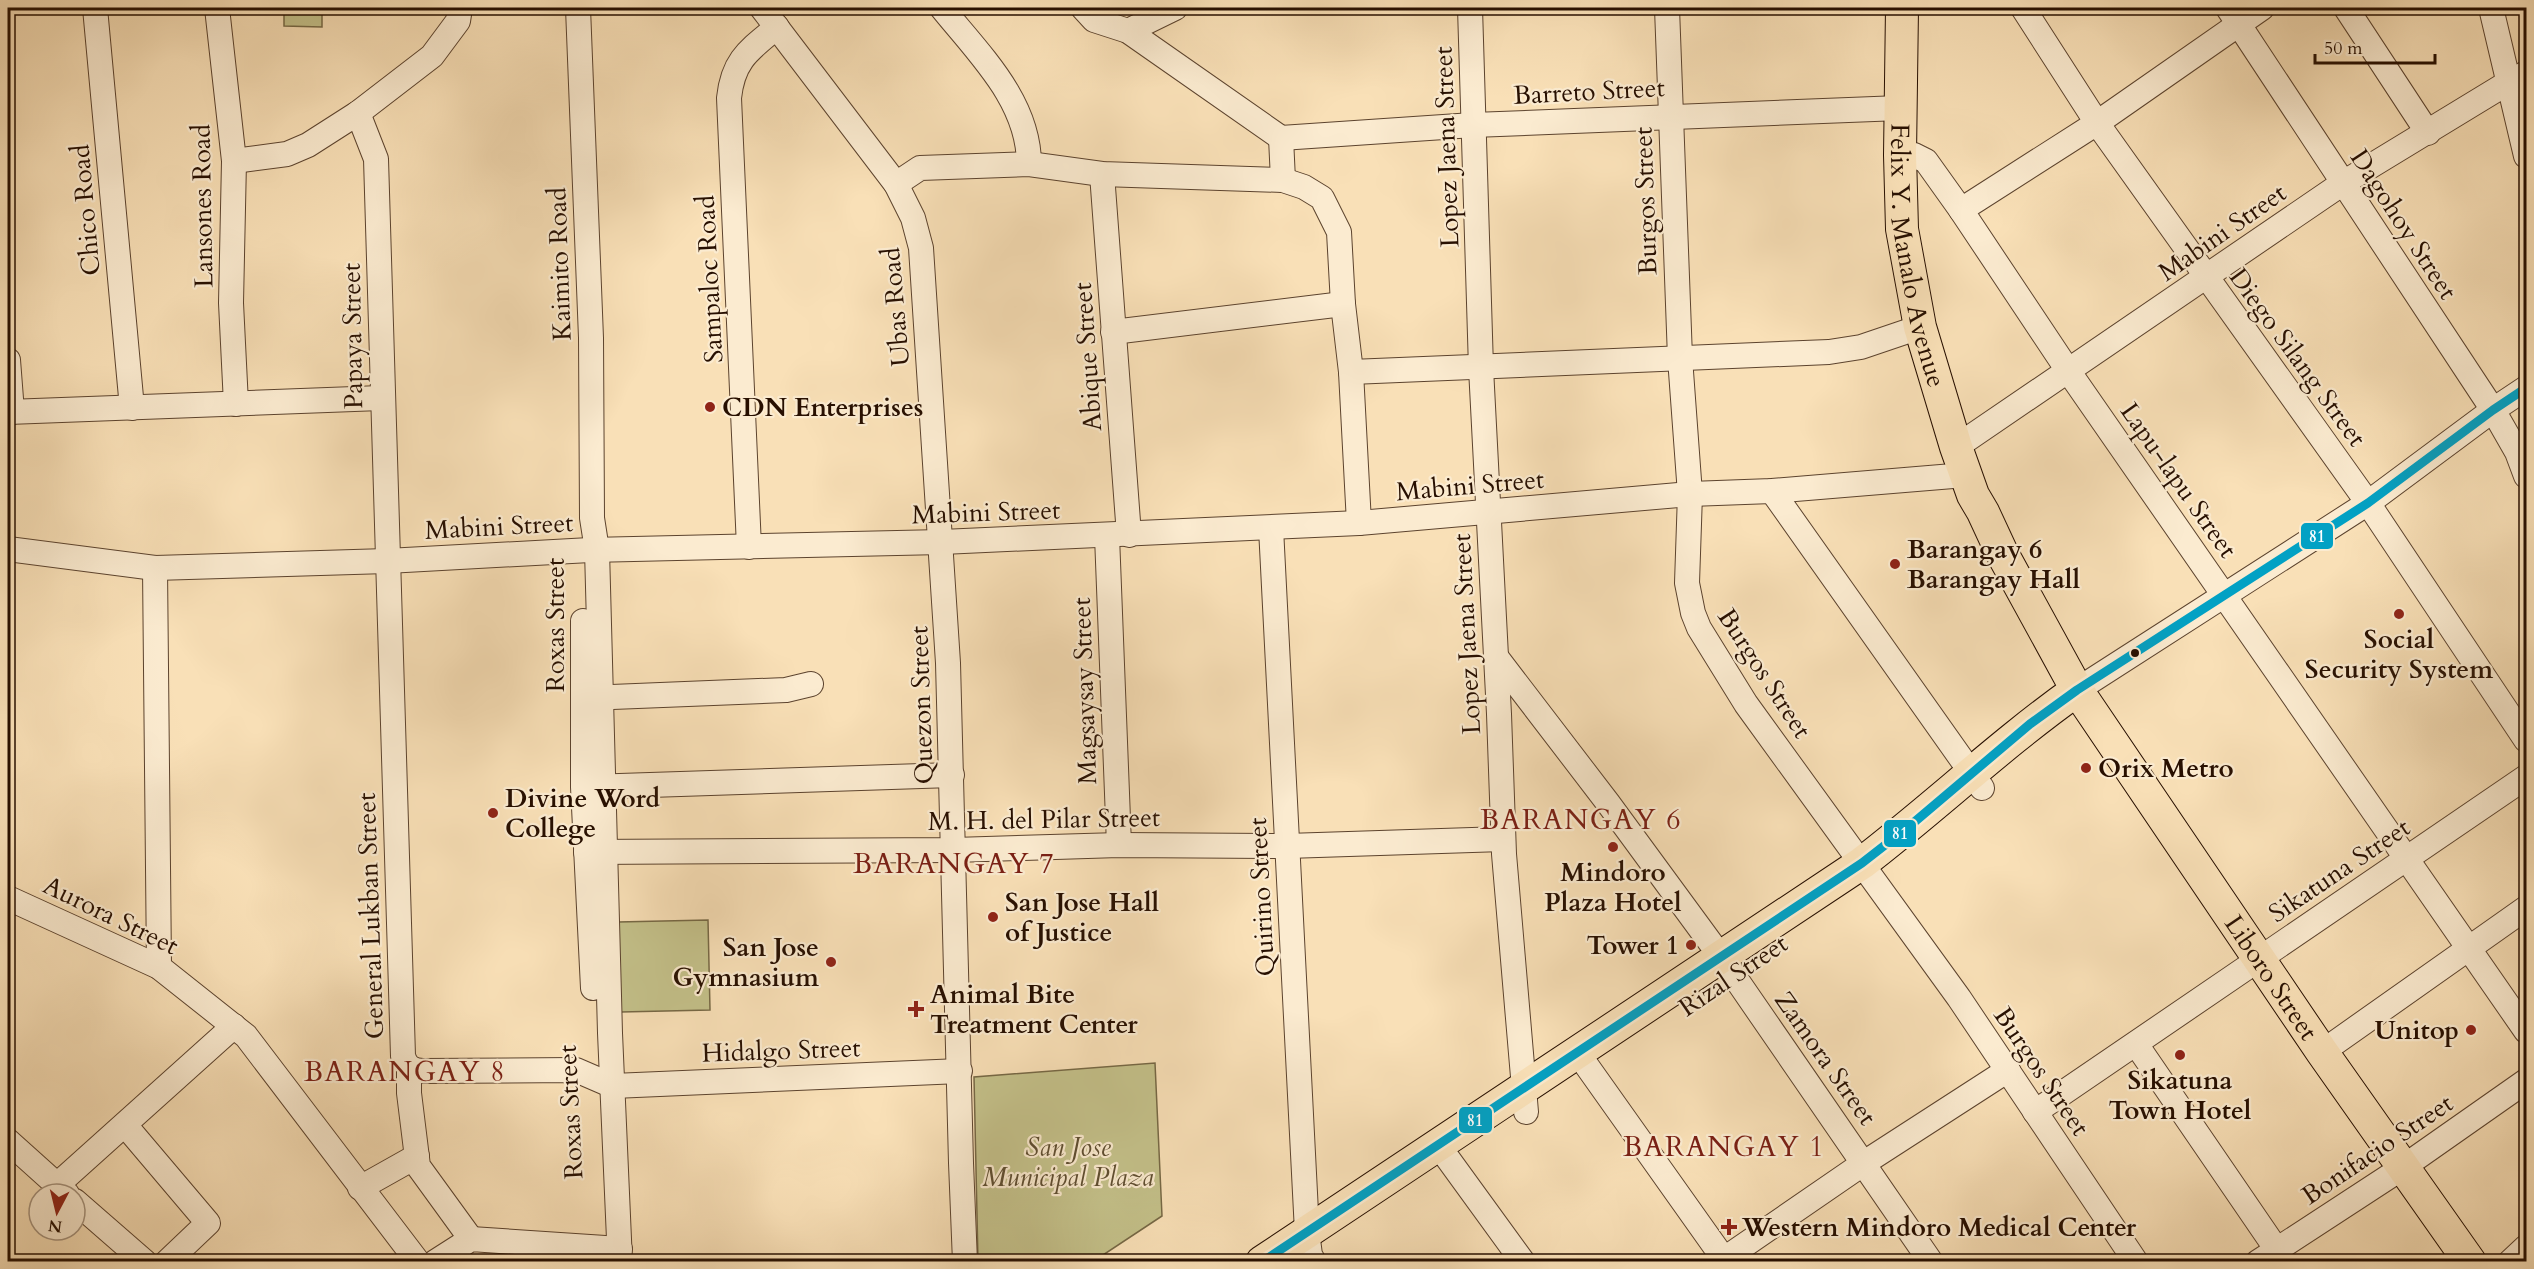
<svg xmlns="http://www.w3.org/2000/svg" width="2534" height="1269" viewBox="0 0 2534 1269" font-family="Cardo,serif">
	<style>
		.green { fill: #c4c18a; stroke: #766845; stroke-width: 1.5 }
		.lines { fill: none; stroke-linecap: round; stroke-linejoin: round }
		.minor-casing { stroke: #5c432e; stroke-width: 26 }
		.major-casing { stroke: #270f00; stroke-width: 34 }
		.minor { stroke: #fbebd0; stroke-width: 24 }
		.major { stroke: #f9e0b7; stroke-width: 32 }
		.bus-1-casing { stroke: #fbebd0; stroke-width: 14 }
		.bus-1 { stroke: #02a1c4; stroke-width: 9 }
		.poi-dot { fill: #8f2418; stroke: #fbebd0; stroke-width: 2 }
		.bus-dot { fill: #270f00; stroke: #fbebd0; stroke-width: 2 }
		.labels { text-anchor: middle; stroke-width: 4.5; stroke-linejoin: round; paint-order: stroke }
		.street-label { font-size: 26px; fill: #270f00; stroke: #fbebd0 }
		.poi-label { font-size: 26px; font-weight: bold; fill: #270f00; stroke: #fbebd0; text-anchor: start }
		.park-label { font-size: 26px; font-style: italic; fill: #5e4d30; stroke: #fbebd0 }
		.quarter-label { font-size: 28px; letter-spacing: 1.5px; fill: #7a1f14; stroke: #fbebd0 }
		.line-badge { stroke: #fbebd0; stroke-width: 2 }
		.badge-label { font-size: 16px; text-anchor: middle; font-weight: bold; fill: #fff }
	</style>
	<rect width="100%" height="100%" fill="#f9e0b7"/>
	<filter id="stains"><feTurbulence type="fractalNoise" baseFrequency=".00333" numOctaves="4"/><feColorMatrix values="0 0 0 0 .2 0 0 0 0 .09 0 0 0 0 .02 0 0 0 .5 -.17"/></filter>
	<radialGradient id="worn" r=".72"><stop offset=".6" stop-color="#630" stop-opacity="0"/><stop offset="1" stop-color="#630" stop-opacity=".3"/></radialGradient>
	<g class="green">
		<polygon points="284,8 322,8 322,27 284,26"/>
		<polygon points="708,920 710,1010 621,1012 618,922"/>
		<polygon points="1155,1063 1162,1216 1094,1261 978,1261 974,1077"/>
	</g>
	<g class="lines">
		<g class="minor-casing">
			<g id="minor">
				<polyline points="95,8 132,408"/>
				<polyline points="217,8 234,161 231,303 236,404"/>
				<polyline points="578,8 591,338 592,518 597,550 610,1033 620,1262"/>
				<polyline points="762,8 896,184 913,218 921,248 948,663 961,1163 965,1262"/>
				<path d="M942 8C979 54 1029 101 1029 164"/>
				<polyline points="1083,8 1094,20 1128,31 1281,138"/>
				<polyline points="1470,8 1481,368 1499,714 1504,854 1526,1112"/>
				<polyline points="1667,8 1680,358 1690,494 1687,583 1693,613 1699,628 1746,704 1959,998 2136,1262"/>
				<polyline points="2023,8 2097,123 2368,503 2526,740"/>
				<polyline points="2228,8 2493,410 2517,452 2526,476"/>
				<polyline points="2346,8 2428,133"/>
				<polyline points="2491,8 2526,156"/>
				<polyline points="1128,31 1175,8"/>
				<path d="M358 113 376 159 403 1056C406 1066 411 1070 422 1071L576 1070 613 1086 960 1071"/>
				<polyline points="1281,138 1473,125 1900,108"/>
				<polyline points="1281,138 1283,180"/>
				<polyline points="1900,155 1914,155 1926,161 1961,210 2069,372 2526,1031"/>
				<polyline points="234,161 287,154 308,145 358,113 432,56 458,21 460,8"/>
				<polyline points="1102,174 1129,535"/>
				<polyline points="896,184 920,168 1029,164 1102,174 1283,180 1304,187 1322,198 1339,232 1343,304 1351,372 1359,523"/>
				<polyline points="1961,210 2097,123 2262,8"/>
				<polyline points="1113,332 1343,304"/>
				<polyline points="8,360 12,412"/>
				<polyline points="1351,372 1829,352 1861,347 1920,327"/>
				<polyline points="8,412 381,398"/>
				<polyline points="1956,447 2343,183 2509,82 2526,73"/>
				<polyline points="1772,491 1982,788"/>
				<polyline points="1271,528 1307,1232 1310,1255 1314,1262"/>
				<polyline points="1107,536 1119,845"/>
				<path d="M749 547 729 98C733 60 749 50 777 27"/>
				<polyline points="8,549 155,568 387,561 590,550 942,542 1359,523 1690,494 1772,491 1965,475"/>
				<polyline points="155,568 159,967"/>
				<polyline points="583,621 583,787 593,988"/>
				<polyline points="1497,658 1608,803 1721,957 1931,1262"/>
				<polyline points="2077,690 2368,503 2493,410 2526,388"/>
				<polyline points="587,698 786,690 811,684"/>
				<polyline points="589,787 952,775"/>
				<polyline points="586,852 954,850 1119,845 1287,846 1503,839"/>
				<polyline points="8,898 159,967 246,1036 418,1262"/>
				<polyline points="2136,1044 2277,1250"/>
				<polyline points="1577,1052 1726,1262"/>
				<polyline points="2322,1052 2526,908"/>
				<polyline points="409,1067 409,1093 418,1166 471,1239"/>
				<polyline points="2035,1112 2526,777"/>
				<polyline points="125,1125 208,1223 167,1262"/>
				<polyline points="8,1141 67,1194"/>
				<polyline points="1438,1145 1523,1262"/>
				<polyline points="57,1185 234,1026"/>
				<polyline points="360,1188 417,1156"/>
				<polyline points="75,1201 145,1262"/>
				<polyline points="435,1262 471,1239 620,1249"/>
				<polyline points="1720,1262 1864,1163 2008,1070"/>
				<polyline points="2258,1262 2402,1168 2526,1081"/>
				<polyline points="2510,1262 2526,1247"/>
			</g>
		</g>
		<g class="major-casing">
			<g id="major">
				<path id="s1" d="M1902 8 1900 155 1902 229 1920 327 1956 447 1973 495 1983 512 2002 553 2077 690 2322 1052 2470 1262"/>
				<path d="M1262 1262 1862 863C1935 807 2002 743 2077 690"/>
			</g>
		</g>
		<use href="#minor" class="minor"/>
		<use href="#major" class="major"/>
		<g class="bus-1-casing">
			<polyline id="bus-1" points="1262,1262 1862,863 1912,824 2030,724 2077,690 2368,503 2493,410 2526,388"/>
		</g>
		<use href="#bus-1" class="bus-1"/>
	</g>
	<g class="poi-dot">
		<circle cx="710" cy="407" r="6"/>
		<circle cx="1895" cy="564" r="6"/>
		<circle cx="2399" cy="614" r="6"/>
		<circle cx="2086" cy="768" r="6"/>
		<circle cx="493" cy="813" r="6"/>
		<circle cx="1613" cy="847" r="6"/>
		<circle cx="993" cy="917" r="6"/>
		<circle cx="1691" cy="945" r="6"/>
		<circle cx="831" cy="962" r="6"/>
		<path d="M913 1000h6v6h6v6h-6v6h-6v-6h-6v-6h6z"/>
		<circle cx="2471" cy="1030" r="6"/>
		<circle cx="2180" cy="1055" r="6"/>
		<path d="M1726 1218h6v6h6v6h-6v6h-6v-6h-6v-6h6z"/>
	</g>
	<circle class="bus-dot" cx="2135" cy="653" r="5"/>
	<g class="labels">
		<g class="street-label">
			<text transform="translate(1589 91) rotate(-3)" y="9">Barreto Street</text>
			<text transform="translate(1446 147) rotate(-92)" y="9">Lopez Jaena Street</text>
			<text transform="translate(1645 201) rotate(-92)" y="9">Burgos Street</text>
			<text transform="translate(202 206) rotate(-91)" y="9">Lansones Road</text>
			<text transform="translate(85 210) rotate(-95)" y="9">Chico Road</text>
			<text transform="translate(2404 224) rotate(57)" y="9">Dagohoy Street</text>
			<text transform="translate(2222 232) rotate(-35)" y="9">Mabini Street</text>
			<text dy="9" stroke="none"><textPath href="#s1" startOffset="249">Felix Y. Manalo Avenue</textPath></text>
			<text transform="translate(559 264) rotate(-92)" y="9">Kaimito Road</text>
			<text transform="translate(709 279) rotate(-93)" y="9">Sampaloc Road</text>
			<text transform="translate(895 307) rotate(-95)" y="9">Ubas Road</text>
			<text transform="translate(352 336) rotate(-91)" y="9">Papaya Street</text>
			<text transform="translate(1087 357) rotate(-94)" y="9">Abique Street</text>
			<text transform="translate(2298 357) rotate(54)" y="9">Diego Silang Street</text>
			<text transform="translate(2179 480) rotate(55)" y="9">Lapu-lapu Street</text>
			<text transform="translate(1470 485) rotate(-5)" y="9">Mabini Street</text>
			<text transform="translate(986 512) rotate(-2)" y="9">Mabini Street</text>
			<text transform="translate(499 526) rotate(-3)" y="9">Mabini Street</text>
			<text transform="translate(555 625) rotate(-90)" y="9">Roxas Street</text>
			<text transform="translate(1466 634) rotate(-93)" y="9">Lopez Jaena Street</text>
			<text transform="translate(1765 673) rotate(57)" y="9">Burgos Street</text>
			<text transform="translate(1084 691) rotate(-92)" y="9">Magsaysay Street</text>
			<text transform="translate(921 705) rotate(-92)" y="9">Quezon Street</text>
			<text transform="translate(1044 819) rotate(-1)" y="9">M. H. del Pilar Street</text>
			<text transform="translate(2339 870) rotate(-34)" y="9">Sikatuna Street</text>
			<text transform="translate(1261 897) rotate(-93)" y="9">Quirino Street</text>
			<text transform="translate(111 915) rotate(26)" y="9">Aurora Street</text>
			<text transform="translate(370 916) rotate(-92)" y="9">General Lukban Street</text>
			<text transform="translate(1733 975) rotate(-34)" y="9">Rizal Street</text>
			<text dy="9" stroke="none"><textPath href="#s1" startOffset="1065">Liboro Street</textPath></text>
			<text transform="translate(781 1050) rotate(-2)" y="9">Hidalgo Street</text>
			<text transform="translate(1826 1058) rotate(55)" y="9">Zamora Street</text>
			<text transform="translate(2042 1071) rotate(56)" y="9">Burgos Street</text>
			<text transform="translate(570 1112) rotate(-93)" y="9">Roxas Street</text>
			<text transform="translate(2377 1149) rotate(-34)" y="9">Bonifacio Street</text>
		</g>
		<g class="poi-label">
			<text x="722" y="416">CDN Enterprises</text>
			<text x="1907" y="558">Barangay 6<tspan x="1907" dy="30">Barangay Hall</tspan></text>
			<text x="2399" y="648" text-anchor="middle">Social<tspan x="2399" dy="30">Security System</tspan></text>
			<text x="2098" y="777">Orix Metro</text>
			<text x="505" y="807">Divine Word<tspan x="505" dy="30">College</tspan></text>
			<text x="1613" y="881" text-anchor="middle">Mindoro<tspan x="1613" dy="30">Plaza Hotel</tspan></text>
			<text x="1005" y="911">San Jose Hall<tspan x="1005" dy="30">of Justice</tspan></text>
			<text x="1679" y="954" text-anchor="end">Tower 1</text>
			<text x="819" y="956" text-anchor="end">San Jose<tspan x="819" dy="30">Gymnasium</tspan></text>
			<text x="930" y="1003">Animal Bite<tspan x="930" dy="30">Treatment Center</tspan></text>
			<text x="2459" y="1039" text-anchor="end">Unitop</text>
			<text x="2180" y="1089" text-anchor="middle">Sikatuna<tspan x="2180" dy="30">Town Hotel</tspan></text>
			<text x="1742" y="1236">Western Mindoro Medical Center</text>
		</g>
		<g class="park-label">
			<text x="1068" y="1156">San Jose<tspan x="1068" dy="30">Municipal Plaza</tspan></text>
		</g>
		<g class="quarter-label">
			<text x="1581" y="829">BARANGAY 6</text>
			<text x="954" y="873">BARANGAY 7</text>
			<text x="405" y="1081">BARANGAY 8</text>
			<text x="1724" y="1156">BARANGAY 1</text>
		</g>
	</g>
	<g class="line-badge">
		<rect x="2300" y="522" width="34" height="28" rx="6" fill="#02a1c4"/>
		<rect x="1883" y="819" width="34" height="29" rx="6" fill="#02a1c4"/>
		<rect x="1458" y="1106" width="35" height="28" rx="6" fill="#02a1c4"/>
	</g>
	<g class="badge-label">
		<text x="2317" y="542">81</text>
		<text x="1900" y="839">81</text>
		<text x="1475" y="1126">81</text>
	</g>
	<rect width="2534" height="1269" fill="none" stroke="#f9e0b7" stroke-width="30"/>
	<rect x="9" y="9" width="2516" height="1251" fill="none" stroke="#270f00" stroke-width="3"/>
	<rect x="15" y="15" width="2504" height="1239" fill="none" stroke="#270f00" stroke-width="1.5"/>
	<g transform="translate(57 1212) rotate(187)"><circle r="28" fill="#fbebd0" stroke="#a6937d" stroke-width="1.5"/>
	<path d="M0-4.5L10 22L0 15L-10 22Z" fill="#8f2418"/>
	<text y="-9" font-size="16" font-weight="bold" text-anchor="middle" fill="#270f00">N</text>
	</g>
	<path d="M2315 54v9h120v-9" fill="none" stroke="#270f00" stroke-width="3"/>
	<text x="2324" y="54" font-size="18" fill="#270f00" stroke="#fbebd0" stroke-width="4.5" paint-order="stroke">50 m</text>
	<rect width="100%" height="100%" filter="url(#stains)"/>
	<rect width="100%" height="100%" fill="url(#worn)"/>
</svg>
